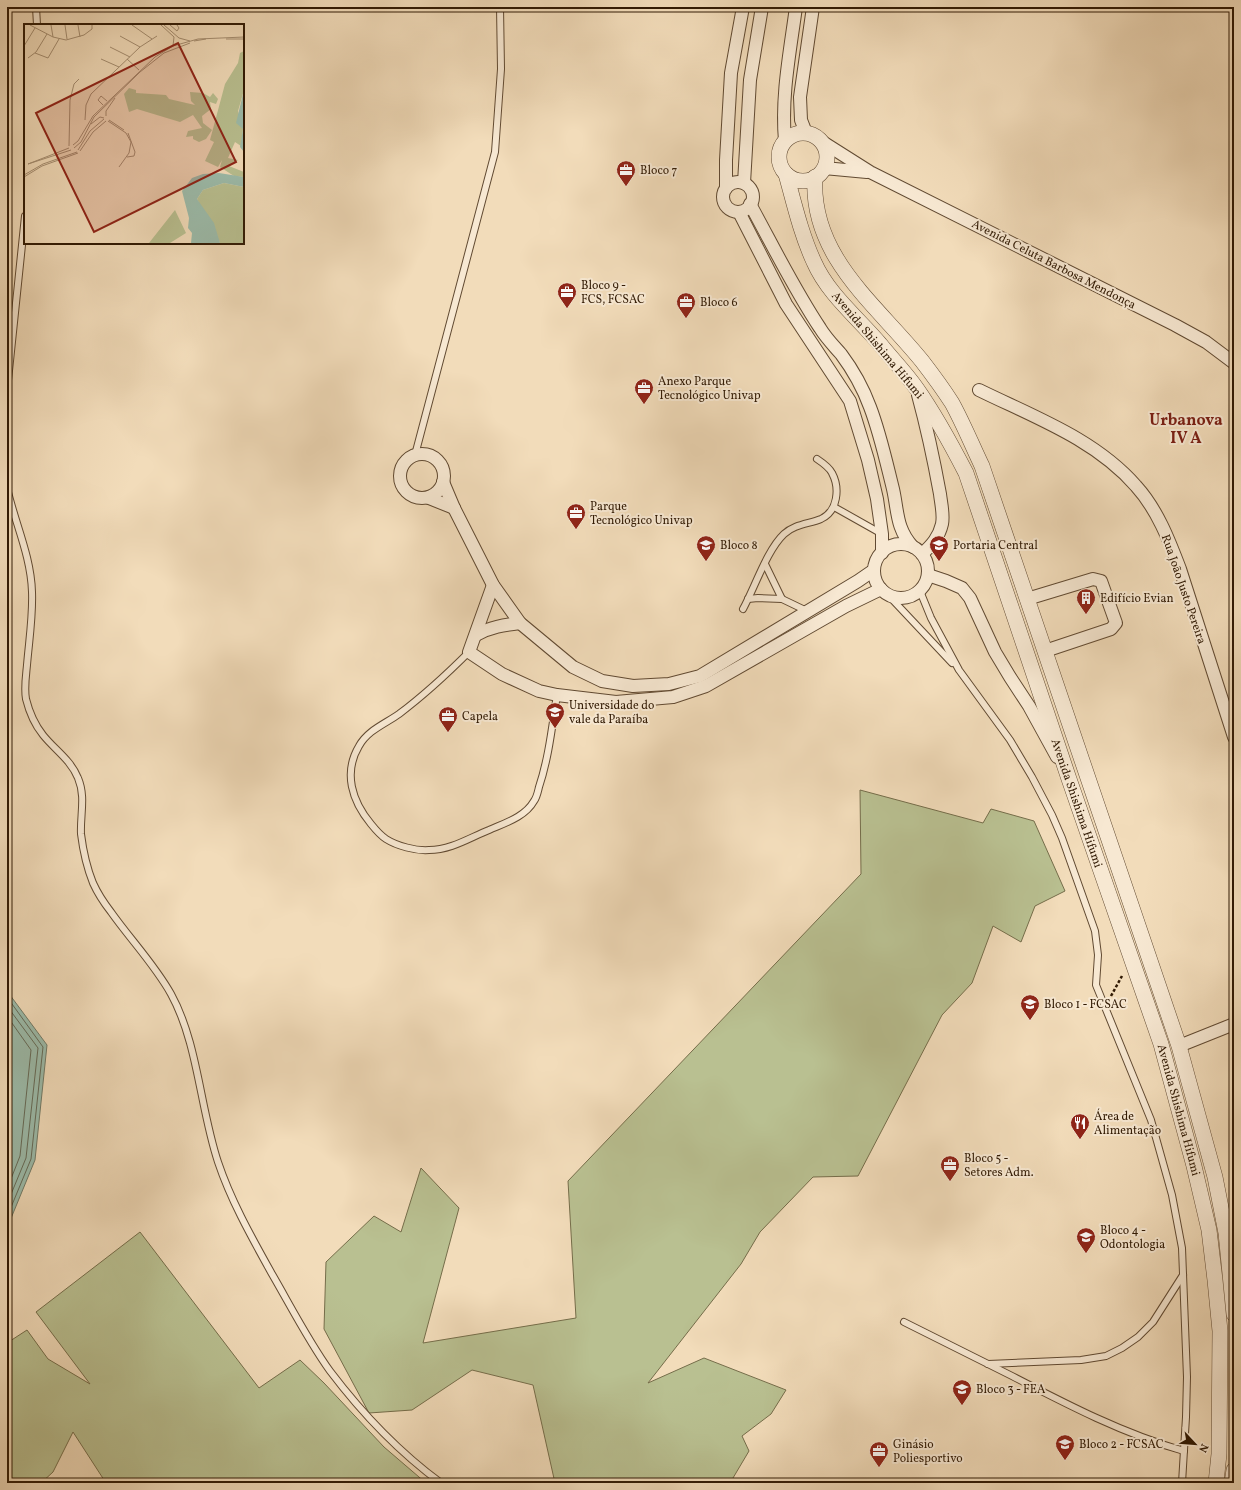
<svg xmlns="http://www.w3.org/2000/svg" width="1241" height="1490" viewBox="0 0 1241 1490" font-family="Vollkorn,serif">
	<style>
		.green { fill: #b9c091; stroke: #756d4a }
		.water { fill: #9cbcab; stroke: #717b68 }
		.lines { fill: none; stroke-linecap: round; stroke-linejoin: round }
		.shore { stroke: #666b58; stroke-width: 1 }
		.service-casing { stroke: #614a32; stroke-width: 8 }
		.minor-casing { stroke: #614a32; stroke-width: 14 }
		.tertiary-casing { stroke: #614a32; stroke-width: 16 }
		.path { stroke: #311a04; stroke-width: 2.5; stroke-dasharray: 3 2; stroke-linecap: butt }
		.service { stroke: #f7e8d2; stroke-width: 6 }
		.minor { stroke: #f7e8d2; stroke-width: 12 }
		.tertiary { stroke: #f7e8d2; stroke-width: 15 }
		.labels { text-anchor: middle; stroke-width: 4; stroke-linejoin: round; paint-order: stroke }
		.poi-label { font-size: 12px; fill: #311a04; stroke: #f7e8d2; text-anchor: start }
		.street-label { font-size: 12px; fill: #311a04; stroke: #f7e8d2 }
		.district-label { font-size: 16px; font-weight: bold; fill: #7a1f14; stroke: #f7e8d2 }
		.inset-road { fill: none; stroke: #a58e71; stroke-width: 1 }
		.view { fill: #8f2418; fill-opacity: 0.15; stroke: #8f2418; stroke-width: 2 }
		.inset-edge { fill: none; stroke: #311a04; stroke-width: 2 }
	</style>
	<rect width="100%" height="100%" fill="#f2dcba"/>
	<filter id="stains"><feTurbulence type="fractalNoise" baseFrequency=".005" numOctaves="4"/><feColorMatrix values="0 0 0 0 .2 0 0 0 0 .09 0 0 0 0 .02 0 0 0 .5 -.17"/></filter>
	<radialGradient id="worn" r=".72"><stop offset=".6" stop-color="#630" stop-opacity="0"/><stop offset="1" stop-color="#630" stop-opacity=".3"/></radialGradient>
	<g class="green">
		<polygon points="860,790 983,823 991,809 1034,821 1065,891 1035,906 1021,942 993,926 972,983 942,1015 858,1176 813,1177 760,1232 741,1264 648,1383 704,1358 786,1390 771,1414 742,1436 749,1451 730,1483 555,1483 533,1385 472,1370 412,1410 369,1413 324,1329 326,1262 374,1216 401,1232 421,1168 459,1208 423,1343 576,1318 568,1181 861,874"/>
		<polygon points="140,1232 259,1388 300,1360 324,1383 384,1447 426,1483 106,1483 73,1432 53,1472 41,1483 7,1483 7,1343 27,1330 48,1359 90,1384 36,1312"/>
	</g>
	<polygon class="water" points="7,991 47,1045 35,1160 7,1228"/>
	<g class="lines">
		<g class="shore">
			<polyline points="7,997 43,1047 31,1159 7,1217"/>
			<polyline points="7,1006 38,1048 26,1158 7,1204"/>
			<polyline points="7,1016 31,1050 20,1156 7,1189"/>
		</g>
		<g class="service-casing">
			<g id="service">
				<polyline points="36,7 37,25"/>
				<polyline points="7,390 25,216"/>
				<polyline points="415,455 495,152 501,69 500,7"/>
				<path d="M7 488C15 523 31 556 32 592 33 616 29 641 27 665 26 676 24 688 26 699 29 711 35 725 43 735 54 749 71 760 78 778 86 797 80 815 81 834 83 850 87 868 93 883 98 894 104 903 111 912 130 939 155 965 171 994 198 1043 200 1108 218 1162 231 1201 252 1238 272 1274 290 1305 309 1342 330 1371 361 1412 399 1452 441 1483"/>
				<polyline points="834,507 882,534"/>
				<polyline points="765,564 782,599 807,611"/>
				<polyline points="920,591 931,618 959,670 1010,740 1032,777 1052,815 1062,838 1095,931 1098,955 1096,985 1151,1120 1172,1195 1182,1248 1187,1377 1186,1417 1182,1483"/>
				<polyline points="889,596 952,663"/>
				<polyline points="748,599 758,598 782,599"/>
				<path d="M743 609C755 587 767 550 784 534 795 524 809 524 821 519 838 511 840 488 832 473 829 467 823 463 817 459"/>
				<path d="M469 652C448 673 423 696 399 714 385 724 368 730 359 746 343 773 352 801 371 824 375 829 380 835 386 839 397 846 416 851 429 850 451 850 469 838 489 830 505 823 525 817 534 801 537 797 538 791 539 787 549 757 552 726 557 695"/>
				<path d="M904 1322C940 1340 976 1358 1012 1376 1068 1405 1124 1434 1184 1451"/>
				<polyline points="988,1364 1081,1360 1106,1356 1122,1348 1138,1337 1153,1322 1183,1275"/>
			</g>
		</g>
		<g class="minor-casing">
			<g id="minor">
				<polyline points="806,133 801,120 800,97 813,7"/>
				<path d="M785 141C781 96 790 52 796 7"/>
				<polyline points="821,141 870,172 1175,325 1206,342 1234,363"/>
				<polyline points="824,168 867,172"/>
				<circle cx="738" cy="197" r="15"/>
				<polyline points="744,183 750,80 762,7"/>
				<polyline points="726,188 726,160 731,73 743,7"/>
				<path d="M750 204C773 246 794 289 820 328 826 338 834 346 841 354 853 370 863 388 870 407 880 433 886 461 893 489 898 511 896 529 913 547"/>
				<polyline points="739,212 786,304 850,401 868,460 877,499 882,534 882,553"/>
				<path d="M979 390C1034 417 1095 439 1136 486 1157 509 1169 540 1180 569L1234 737"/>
				<path d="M918 395C927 428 934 461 940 494 941 503 944 515 942 524 939 537 932 545 922 554"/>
				<circle cx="422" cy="476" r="22"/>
				<polyline points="443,482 454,508 493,585 520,623 573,667 602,681 633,686 669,684 700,676 858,581 874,570"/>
				<polyline points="429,498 454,508"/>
				<circle cx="901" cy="571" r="27"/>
				<polyline points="928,575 946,581 962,588 970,598 995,652 1010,677 1029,706 1057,757"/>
				<polyline points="493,585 469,652 502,674 539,691 557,695 616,702 673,697 706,686 846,606 881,589"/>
				<polyline points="1027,599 1093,579 1101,581 1116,623 1111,629 1045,651"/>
				<path d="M476 635C490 627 504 625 520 623"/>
				<polyline points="1179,1046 1234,1024"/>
			</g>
		</g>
		<g class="tertiary-casing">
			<g id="tertiary">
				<circle cx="803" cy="157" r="24"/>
				<path d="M786 174C794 203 801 234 814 262 828 294 858 318 880 344 892 359 906 373 917 389 936 416 951 444 966 473L1069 779 1161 1044 1194 1166 1209 1230 1215 1280 1220 1331 1219 1454 1216 1483"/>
				<path d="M815 177C810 257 877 305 922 361 932 374 943 389 952 403 963 423 972 445 982 466L1179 1046 1215 1177 1226 1233 1234 1314"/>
				<polyline points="1232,1483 1234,1470"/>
			</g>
		</g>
		<polyline class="path" points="1111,996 1122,976"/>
		<use href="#service" class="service"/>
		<use href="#minor" class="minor"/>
		<use href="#tertiary" class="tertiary"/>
	</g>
	<defs>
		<g id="office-pin" transform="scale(1)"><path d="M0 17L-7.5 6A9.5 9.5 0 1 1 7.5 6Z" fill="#8f2418" stroke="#f7e8d2"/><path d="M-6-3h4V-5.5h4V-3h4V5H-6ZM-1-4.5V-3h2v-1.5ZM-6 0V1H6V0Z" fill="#fff"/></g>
		<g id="university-pin" transform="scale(1)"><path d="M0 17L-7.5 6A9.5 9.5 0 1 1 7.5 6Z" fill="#8f2418" stroke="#f7e8d2"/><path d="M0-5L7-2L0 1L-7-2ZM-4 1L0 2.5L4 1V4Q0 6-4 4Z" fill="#fff"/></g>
		<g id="building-pin" transform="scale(1)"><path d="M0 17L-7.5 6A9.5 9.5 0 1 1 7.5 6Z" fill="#8f2418" stroke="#f7e8d2"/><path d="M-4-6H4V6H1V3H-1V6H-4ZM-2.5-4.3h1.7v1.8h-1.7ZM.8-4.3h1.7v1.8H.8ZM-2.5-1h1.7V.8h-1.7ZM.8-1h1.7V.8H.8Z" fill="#fff"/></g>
		<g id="restaurant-pin" transform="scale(1)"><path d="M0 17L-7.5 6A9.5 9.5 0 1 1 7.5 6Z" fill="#8f2418" stroke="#f7e8d2"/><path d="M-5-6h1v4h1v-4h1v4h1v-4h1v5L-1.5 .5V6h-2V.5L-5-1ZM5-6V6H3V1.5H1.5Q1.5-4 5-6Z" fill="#fff"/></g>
	</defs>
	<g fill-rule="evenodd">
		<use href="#office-pin" x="626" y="170"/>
		<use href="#office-pin" x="567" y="292"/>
		<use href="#office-pin" x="686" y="302"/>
		<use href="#office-pin" x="644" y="388"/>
		<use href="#office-pin" x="576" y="513"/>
		<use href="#university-pin" x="706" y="545"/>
		<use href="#university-pin" x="939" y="545"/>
		<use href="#building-pin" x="1086" y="598"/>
		<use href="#university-pin" x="555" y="712"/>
		<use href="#office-pin" x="448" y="716"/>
		<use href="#university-pin" x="1030" y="1004"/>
		<use href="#restaurant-pin" x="1080" y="1123"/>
		<use href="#office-pin" x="950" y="1165"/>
		<use href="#university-pin" x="1086" y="1237"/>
		<use href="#university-pin" x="962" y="1389"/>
		<use href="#university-pin" x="1065" y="1444"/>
		<use href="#office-pin" x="879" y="1451"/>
	</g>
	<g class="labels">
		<g class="poi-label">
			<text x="640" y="174">Bloco 7</text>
			<text x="581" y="289">Bloco 9 -<tspan x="581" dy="14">FCS, FCSAC</tspan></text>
			<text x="700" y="306">Bloco 6</text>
			<text x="658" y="385">Anexo Parque<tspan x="658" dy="14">Tecnológico Univap</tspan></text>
			<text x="590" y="510">Parque<tspan x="590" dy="14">Tecnológico Univap</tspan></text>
			<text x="720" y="549">Bloco 8</text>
			<text x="953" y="549">Portaria Central</text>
			<text x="1100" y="602">Edifício Evian</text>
			<text x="569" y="709">Universidade do<tspan x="569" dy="14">vale da Paraíba</tspan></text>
			<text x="462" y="720">Capela</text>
			<text x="1044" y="1008">Bloco 1 - FCSAC</text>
			<text x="1094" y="1120">Área de<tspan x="1094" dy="14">Alimentação</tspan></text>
			<text x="964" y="1162">Bloco 5 -<tspan x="964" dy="14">Setores Adm.</tspan></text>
			<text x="1100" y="1234">Bloco 4 -<tspan x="1100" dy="14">Odontologia</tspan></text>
			<text x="976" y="1393">Bloco 3 - FEA</text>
			<text x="893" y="1448">Ginásio<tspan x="893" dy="14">Poliesportivo</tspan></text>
			<text x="1079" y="1448">Bloco 2 - FCSAC</text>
		</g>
		<g class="street-label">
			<text transform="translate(1054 264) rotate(27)" y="4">Avenida Celuta Barbosa Mendonça</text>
			<text transform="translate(878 345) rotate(50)" y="4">Avenida Shishima Hifumi</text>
			<text transform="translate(1184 589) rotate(71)" y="4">Rua João Justo Pereira</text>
			<text transform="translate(1077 803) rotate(71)" y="4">Avenida Shishima Hifumi</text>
			<text transform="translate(1179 1110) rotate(75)" y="4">Avenida Shishima Hifumi</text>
		</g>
		<g class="district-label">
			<text x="1186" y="425">Urbanova<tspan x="1186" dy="18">IV A</tspan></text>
		</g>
	</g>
	<g transform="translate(24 24)">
		<rect width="220" height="220" fill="#f2dcba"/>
		<path d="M220 27V66L214 87 219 105 217 122 211 118 204 134 214 136 205 142 220 148V153L210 152 196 143 198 136 194 143 181 137 190 118 186 116 201 60 214 39 216 29ZM105 64 112 66V69L142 71 145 75 171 81 167 77 166 68 179 69 186 73 189 69 194 75 192 80 186 78 187 85 178 92 179 99 188 106 182 115 175 118 169 115V112L162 113 164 107 178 104 169 91 156 98 113 85 105 88 100 70ZM200 159 220 163V219H196L173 175 179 166ZM151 186 162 209 146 219H125Z" fill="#b9c091"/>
		<path d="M220 66V128L216 123 219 105 212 99ZM195 149 220 153V163L200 159 179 166 173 175 190 199 196 219H167L168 209 164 204 165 194 158 167 168 154 179 150Z" fill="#9cbcab"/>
		<path class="inset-road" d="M6 1 29 13 42 16 60 11 68 5V1M27 1 29 13M41 1 43 15M54 1 56 13M108 1 128 15M137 1 150 13 149 22M140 1 155 14 166 17M146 1 153 7 155 4 153 1M96 12 116 23M202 15H220M170 17 182 15M0 22 11 4M86 23 106 33M11 29 24 34 35 15M4 34 12 28 23 10M77 35 95 43M103 35 115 46M79 81 74 76 77 72 83 77M82 92V87L91 74M61 96 62 81 67 70 116 23 133 12M85 96 100 106M84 97 102 109 107 118 105 129 95 143M67 100 76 93 80 94M49 121 54 117 69 92 131 33 149 22 174 15 220 13M45 122 46 76 50 60 55 55M45 124 4 140 47 126M50 124 57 118 70 93 116 48 140 29 166 19M54 126 66 107 80 95M56 127 69 108 82 97M103 133 110 132 111 128 104 109M0 151 19 140 53 128M0 153 18 142 54 129"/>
		<path class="view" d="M154 19 212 138 70 208 12 89Z"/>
		<rect width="220" height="220" class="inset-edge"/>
	</g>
	<rect width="1241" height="1490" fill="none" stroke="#f2dcba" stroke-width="24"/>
	<rect x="8" y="8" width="1225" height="1474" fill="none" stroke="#311a04" stroke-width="2"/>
	<rect x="12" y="12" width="1217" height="1466" fill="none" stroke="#311a04"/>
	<g transform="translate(1195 1444) rotate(116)" stroke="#f7e8d2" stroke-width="3" paint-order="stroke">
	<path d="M0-3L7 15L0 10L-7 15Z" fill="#311a04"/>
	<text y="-6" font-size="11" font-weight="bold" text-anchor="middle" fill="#311a04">N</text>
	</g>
	<rect width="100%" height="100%" filter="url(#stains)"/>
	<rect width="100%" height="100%" fill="url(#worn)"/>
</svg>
